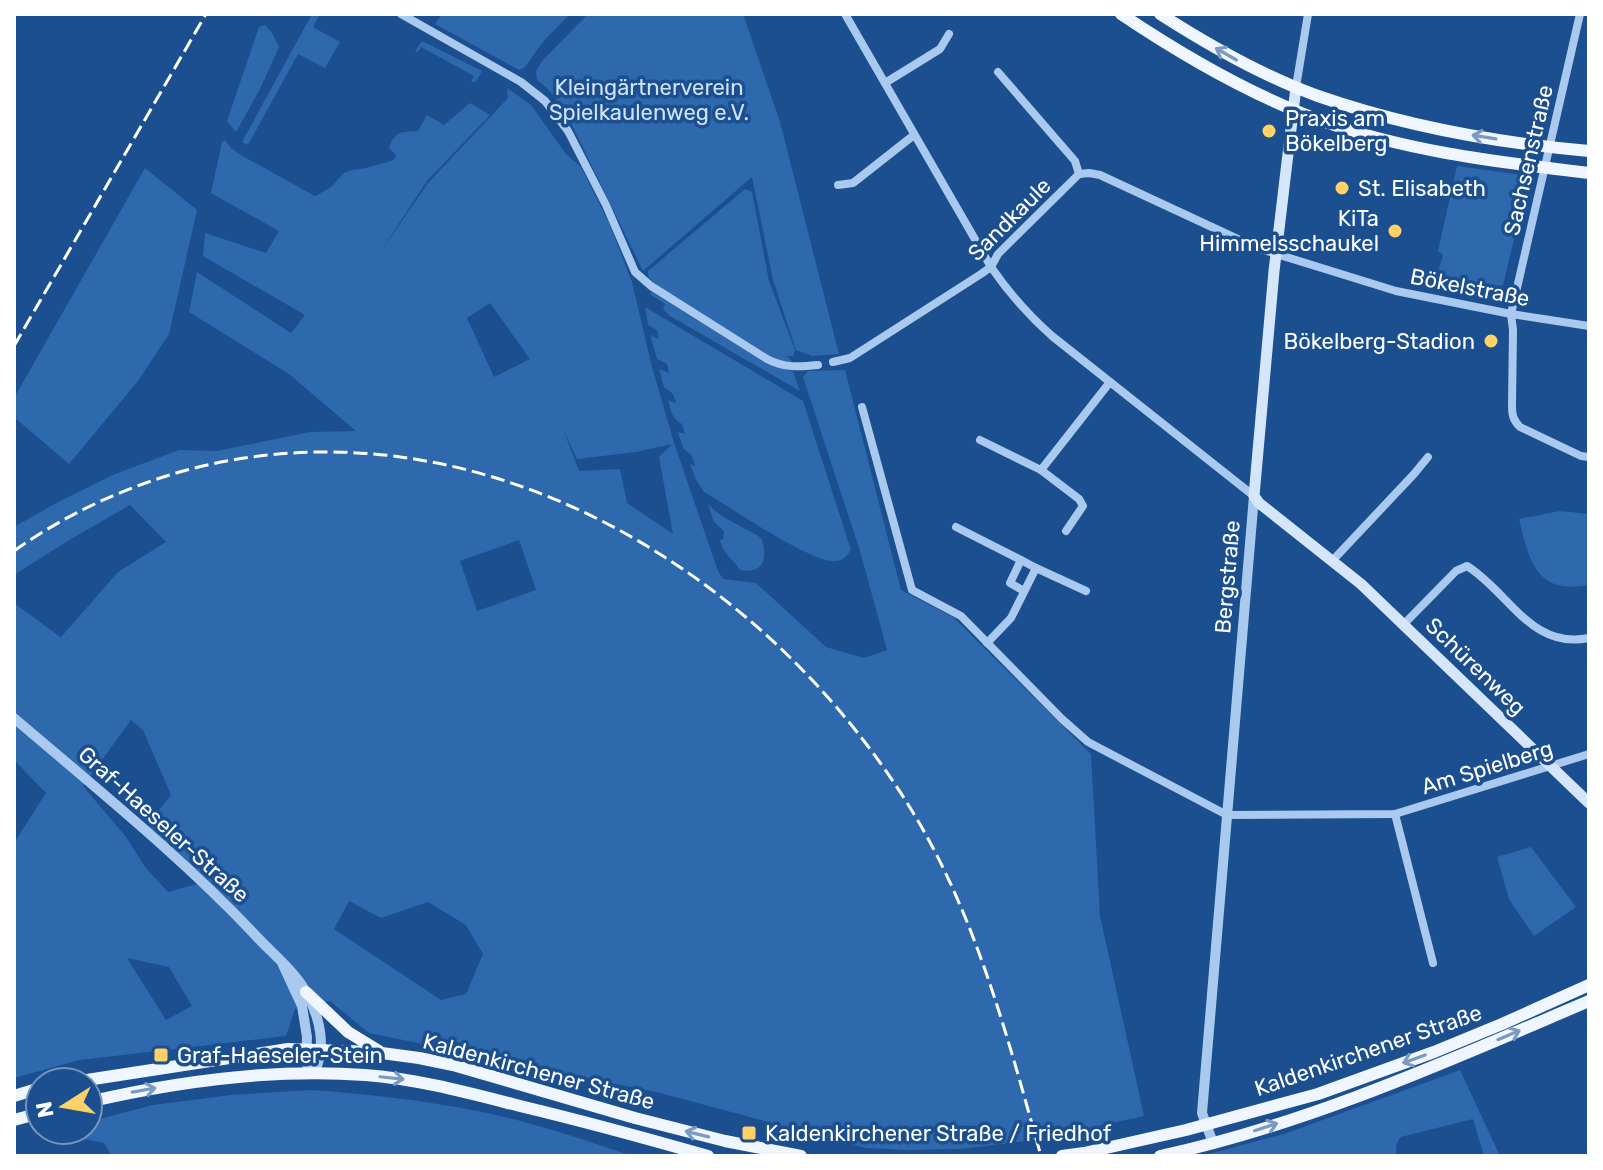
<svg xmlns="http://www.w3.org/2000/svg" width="1603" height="1170" viewBox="0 0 1603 1170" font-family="Rubik,sans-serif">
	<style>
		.green { fill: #2e69ad; fill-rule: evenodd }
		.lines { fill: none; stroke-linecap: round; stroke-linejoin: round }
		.minor { stroke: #a9c9ee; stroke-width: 8 }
		.tertiary { stroke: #a9c9ee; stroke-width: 10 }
		.secondary { stroke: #d6e6fa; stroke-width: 11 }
		.primary { stroke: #f0f6ff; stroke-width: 12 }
		.rail { stroke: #fff; stroke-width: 3; stroke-dasharray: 14 6; stroke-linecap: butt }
		.oneway { stroke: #7b9ac1 }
		.poi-dot { fill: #ffd166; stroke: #1b4f8f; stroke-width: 3 }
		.labels { text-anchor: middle; stroke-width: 7; stroke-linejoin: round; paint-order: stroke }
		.park-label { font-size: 22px; fill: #cfe3fa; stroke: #1b4f8f }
		.poi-label { font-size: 22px; fill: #fff; stroke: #1b4f8f; text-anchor: start }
		.street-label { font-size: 22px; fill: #fff; stroke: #1b4f8f }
	</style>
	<rect width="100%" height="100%" fill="#1b4f8f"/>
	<g class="green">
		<polygon points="312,14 320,14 313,27 340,42 325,68 298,54 248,145 242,142"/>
		<polygon points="442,14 570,14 542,43 525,67 519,70 435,24"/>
		<path d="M588 14H743L780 122 839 354 812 356 796 350 773 280 752 177 643 271 569 119C560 105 551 89 537 80L536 71 542 61Z"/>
		<polygon points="265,25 272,33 279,47 260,89 236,132 227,121 228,118 259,27"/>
		<polygon points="422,41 482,71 476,82 471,82 474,76 421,47 418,52 415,51"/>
		<path d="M507 88 531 105 566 154 581 167 609 223 632 282 651 363 674 443 718 571 723 579 756 583 826 647 864 658 887 650 860 551 803 377 808 371 845 370 901 590 953 617 1091 754 1100 916 1144 1116 1034 1140 960 1149 906 1150 866 1148 660 1093 369 1033 330 1001 295 1009 286 1036 80 1060 14 1078V843L46 793 14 760V603L63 639 61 637 118 572 166 542 130 505 66 542 14 575V527L60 501 115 474 179 450 217 451 310 432 356 431 289 374 189 312 197 272 291 333 305 315 203 256 205 233 266 253 279 231 211 193 222 142 225 140 231 148 239 154 315 196 330 188 344 173 352 170 366 168 394 160 396 155 389 148C395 131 401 132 418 131L427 115 444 125 470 103 490 115 427 181 377 257 428 183 508 98ZM490 303 530 359 494 377 467 318ZM563 429 577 459 636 452 672 444 659 457 673 534 627 503 620 469 579 471ZM519 540 536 590 477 611 460 561ZM131 720 143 730 171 795 147 825 208 881 168 892 145 867 126 837 83 786ZM349 901 381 918 428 902 466 925 483 954 466 994 441 1000 334 929ZM127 958 169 967 192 1006 166 1020Z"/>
		<polygon points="1457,166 1529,176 1501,294 1434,280 1429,286 1433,271 1438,272 1443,255 1438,251"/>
		<polygon points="145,168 197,210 169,334 138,381 69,464 14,417 14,398"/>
		<path d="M745 189 752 192 769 281 795 350 793 356H787L794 364 773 358 659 287C655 281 647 280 648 271Z"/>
		<polygon points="652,292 765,362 782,369 793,371 800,391 670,316 663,309 665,304 651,295 650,293"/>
		<path d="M645 307 803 401 851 550C847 556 844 560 837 561 815 566 727 505 704 492L696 480 690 464 695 466 692 456 683 448 678 432 685 434 682 424C672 419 671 411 668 400L676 403 673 394 664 387 659 369 669 373 667 364 657 359 650 335 659 339 657 330 648 325Z"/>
		<path d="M708 504C722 520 744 526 761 538 768 556 765 575 740 570 733 559 722 553 720 540L723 539 724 531 714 522Z"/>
		<path d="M1560 511 1589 514V585C1536 595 1529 560 1519 519Z"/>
		<polygon points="1531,847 1576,907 1534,936 1509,899 1497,857"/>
		<path d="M1460 1070 1500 1156H1484L1473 1119 1401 1137C1396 1142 1395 1149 1397 1156H1202L1287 1133Z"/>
		<path d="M311 1090C367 1094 422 1100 477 1111 529 1121 581 1139 632 1156H582L573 1154 574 1156H112L104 1143 50 1132 58 1130H88V1122L153 1105 231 1095Z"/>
	</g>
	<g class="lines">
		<g class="minor">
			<path d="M401 14 521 82 545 101 568 131 606 205 635 272 651 286 767 359C784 368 799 367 818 365"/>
			<path d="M845 14 991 267C1009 293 1028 315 1052 336L1254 496"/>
			<path d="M1580 14 1511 314 1513 330 1512 405C1512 415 1513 420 1520 427L1581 456 1589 457"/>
			<polyline points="998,72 1075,161 1079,174"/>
			<polyline points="885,83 940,49 949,34"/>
			<polyline points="1296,87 1308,14"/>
			<polyline points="1079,174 1089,173 1100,175 1257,248 1325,269 1396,291 1511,314 1589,326"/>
			<polyline points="838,185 853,183 914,135"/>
			<polyline points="833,362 850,358 981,274 991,267 998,254 1079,174"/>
			<polyline points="862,407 912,590 961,616 1062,719 1088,742 1227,815 1395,814 1589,754"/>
			<polyline points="980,440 1041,470 1079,499 1083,506 1066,531"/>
			<polyline points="1041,470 1110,382"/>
			<polyline points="956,527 1021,560"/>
			<polyline points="1333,560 1414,474 1428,457"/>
			<polyline points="1036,568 1086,591"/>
			<path d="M1404 624 1456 571 1467 566C1509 592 1531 650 1589 638"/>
			<polyline points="987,643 1011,618 1036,568 1021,560 1010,583 1024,591"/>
			<polyline points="1395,814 1433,963"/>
		</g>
		<g class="tertiary">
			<path d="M14 718C97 789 183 858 258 938 274 955 295 972 306 992 320 1017 327 1048 314 1073L306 1063 307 1037 302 1006 283 965"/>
			<polyline points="1213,1143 1202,1113 1254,496"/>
		</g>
		<polyline class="secondary" points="1296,87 1274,271 1254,496 1259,503 1361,584 1589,803"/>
		<g class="primary">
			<path d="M1121 14C1182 55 1245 92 1314 118 1402 151 1497 162 1589 173"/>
			<path d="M1160 14C1210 46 1262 76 1318 96 1404 126 1498 143 1589 151"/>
			<polyline points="306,992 348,1032 379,1051"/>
			<polyline points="74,1082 288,1049 374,1052 419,1058 453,1065 635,1118 725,1141 801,1156"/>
			<polyline points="14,1096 40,1088"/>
			<path d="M88 1102C179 1081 272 1068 365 1075 418 1079 469 1093 520 1106 583 1121 645 1138 708 1156"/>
			<polyline points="14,1120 40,1113"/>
			<polyline points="1062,1156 1084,1153 1186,1130 1318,1094 1434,1052 1502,1024 1589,985"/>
			<path d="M1160 1156C1309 1124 1450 1060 1589 1001"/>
		</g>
		<g class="rail">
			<polyline points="14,346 206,14"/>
			<path d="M14 551C66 514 125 487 187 470 470 395 754 563 904 798 974 907 1006 1032 1041 1156"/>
		</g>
	</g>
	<defs><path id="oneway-shaft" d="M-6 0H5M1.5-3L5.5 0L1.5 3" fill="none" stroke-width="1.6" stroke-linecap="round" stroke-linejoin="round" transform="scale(2)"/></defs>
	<g class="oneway">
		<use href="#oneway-shaft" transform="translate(1226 54) rotate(-150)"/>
		<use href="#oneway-shaft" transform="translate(1484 137) rotate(-171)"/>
		<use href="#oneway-shaft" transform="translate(1509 1035) rotate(-23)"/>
		<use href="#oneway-shaft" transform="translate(1414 1059) rotate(160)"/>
		<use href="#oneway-shaft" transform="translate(392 1078) rotate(6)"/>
		<use href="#oneway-shaft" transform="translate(144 1090) rotate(-10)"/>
		<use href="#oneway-shaft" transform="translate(1266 1127) rotate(-18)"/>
		<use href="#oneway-shaft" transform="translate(697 1134) rotate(-166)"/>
	</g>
	<g class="poi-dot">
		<circle cx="1269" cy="131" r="8"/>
		<circle cx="1342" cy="188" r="8"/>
		<circle cx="1395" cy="231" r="8"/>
		<circle cx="1491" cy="341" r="8"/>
		<rect x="153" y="1047" width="16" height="16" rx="4"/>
		<rect x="741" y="1125" width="16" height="16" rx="4"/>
	</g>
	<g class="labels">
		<g class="park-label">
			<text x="649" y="95">Kleingärtnerverein<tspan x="649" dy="25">Spielkaulenweg e.V.</tspan></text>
		</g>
		<g class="poi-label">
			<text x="1285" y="126">Praxis am<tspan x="1285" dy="25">Bökelberg</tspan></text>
			<text x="1358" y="196">St. Elisabeth</text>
			<text x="1379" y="226" text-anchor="end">KiTa<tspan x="1379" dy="25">Himmelsschaukel</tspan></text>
			<text x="1475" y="349" text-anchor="end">Bökelberg-Stadion</text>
			<text x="177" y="1063">Graf-Haeseler-Stein</text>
			<text x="765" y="1141">Kaldenkirchener Straße / Friedhof</text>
		</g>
		<g class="street-label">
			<text transform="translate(1528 160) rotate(-77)" y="8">Sachsenstraße</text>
			<text transform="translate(1009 219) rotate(-45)" y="8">Sandkaule</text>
			<text transform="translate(1470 287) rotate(11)" y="8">Bökelstraße</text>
			<text transform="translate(1227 577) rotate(-85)" y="8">Bergstraße</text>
			<text transform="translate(1476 666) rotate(44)" y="8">Schürenweg</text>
			<text transform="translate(1487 767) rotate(-17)" y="8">Am Spielberg</text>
			<text transform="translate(164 824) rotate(42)" y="8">Graf-Haeseler-Straße</text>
			<text transform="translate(1368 1050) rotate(-19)" y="8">Kaldenkirchener Straße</text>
			<text transform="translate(539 1071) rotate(15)" y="8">Kaldenkirchener Straße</text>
		</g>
	</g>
	<rect width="1603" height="1170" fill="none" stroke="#ffffff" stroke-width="32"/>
	<g transform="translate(64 1106) rotate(259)"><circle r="38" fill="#1b4f8f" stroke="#7695bc" stroke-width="2"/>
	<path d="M0-6L14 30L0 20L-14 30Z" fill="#ffd166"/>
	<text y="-12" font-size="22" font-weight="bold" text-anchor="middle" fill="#ffffff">N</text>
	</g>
</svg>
